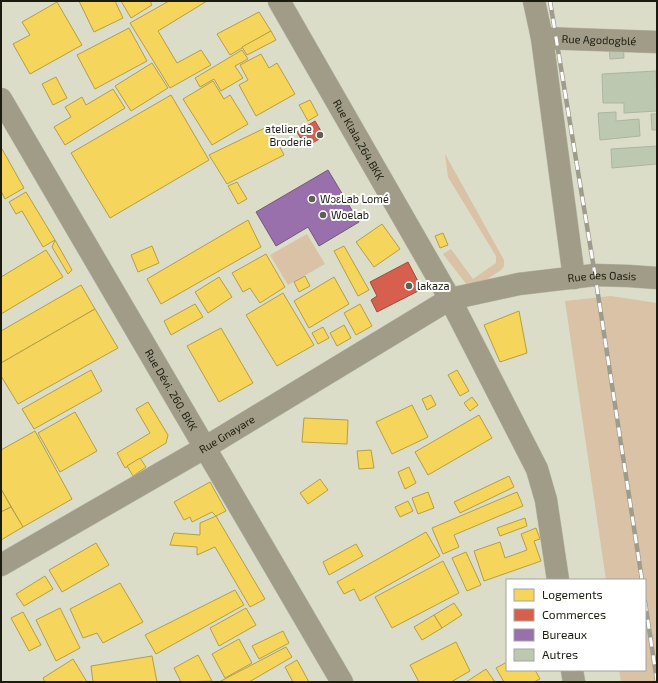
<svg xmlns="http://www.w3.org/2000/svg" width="658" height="683" viewBox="0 0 658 683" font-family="'Exo 2',sans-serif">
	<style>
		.green { fill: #d9c2a5 }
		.homes { fill: #f6d55c; stroke: #b49e45 }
		.shops { fill: #d6604d; stroke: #9e4c3a }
		.offices { fill: #9970ab; stroke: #73577c }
		.building { fill: #bdc8b1; stroke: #aeb3a4 }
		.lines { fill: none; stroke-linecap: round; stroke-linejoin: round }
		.minor-casing { stroke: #b7b9a9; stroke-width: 23 }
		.minor { stroke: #a19c88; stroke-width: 22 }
		.rail-casing { stroke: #9f9c8d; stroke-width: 4.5 }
		.rail { stroke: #fff; stroke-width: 3; stroke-dasharray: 9; stroke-linecap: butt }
		.poi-dot { fill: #5e6050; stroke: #fff; stroke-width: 1.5 }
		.labels { text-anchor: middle; stroke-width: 4; stroke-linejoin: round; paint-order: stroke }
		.street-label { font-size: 11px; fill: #1b1c0f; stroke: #fff }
		.poi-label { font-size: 11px; fill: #1b1c0f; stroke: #fff; text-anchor: start }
	</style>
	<rect width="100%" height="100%" fill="#dbddc9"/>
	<g class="green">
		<polygon points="445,154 504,260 504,266 501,270 471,290 443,254 451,249 473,279 496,263 496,256 448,177"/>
		<polygon points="307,234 325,264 288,285 270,255"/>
		<polygon points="611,296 657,303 657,682 621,682 619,670 645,670 645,580 606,580 565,301"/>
	</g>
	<g class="homes">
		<polygon points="79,1 115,1 123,18 94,32"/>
		<polygon points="121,1 150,1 152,5 131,18"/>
		<polygon points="169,1 207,1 158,31 177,63 201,50 211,65 170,88 130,23"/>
		<polygon points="57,2 82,45 30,74 13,44 30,35 22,22"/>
		<polygon points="259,12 271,31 230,55 217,34"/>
		<polygon points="129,28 147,61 95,89 77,55"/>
		<polygon points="271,31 276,40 247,55 242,47"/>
		<polygon points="242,50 248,59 235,66 243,78 221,91 214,79 200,87 195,78"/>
		<polygon points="261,54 269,68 277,63 295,94 256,116 239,85 248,80 240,65"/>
		<polygon points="152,63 168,88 131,111 115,86"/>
		<polygon points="56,77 67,98 53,105 42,84"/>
		<polygon points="213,81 224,99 230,95 248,124 212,145 183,99"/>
		<polygon points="113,89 125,108 65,145 54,127 71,117 65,107 82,97 86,105"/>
		<polygon points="171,95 209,160 110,218 71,153"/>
		<polygon points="310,100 318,115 308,121 299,105"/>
		<polygon points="269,126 284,155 227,184 209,155"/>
		<polygon points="1,149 2,149 24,188 5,199 1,191"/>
		<polygon points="237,182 247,199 238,204 228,186"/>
		<polygon points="26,192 55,240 43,247 22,211 16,214 9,202"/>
		<polygon points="248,220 261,247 161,304 147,279"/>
		<polygon points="382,224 400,249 374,267 356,242"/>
		<polygon points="443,233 448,245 440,248 435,236"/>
		<polygon points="55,240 72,270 68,274 52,247"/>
		<polygon points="152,246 159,263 138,272 131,255"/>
		<polygon points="344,246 369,290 358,296 334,251"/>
		<polygon points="46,250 63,277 1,314 1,277"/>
		<polygon points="266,254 285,287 260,303 250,288 243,292 232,273"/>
		<polygon points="305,276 310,286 299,292 294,282"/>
		<polygon points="219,277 232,297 208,313 195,292"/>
		<polygon points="334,277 349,304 309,328 294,301"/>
		<polygon points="81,285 95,309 1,363 1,331"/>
		<polygon points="283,293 314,345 277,366 246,315"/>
		<polygon points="195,304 203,317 171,335 164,321"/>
		<polygon points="360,304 372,326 356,335 344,313"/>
		<polygon points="95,309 118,348 18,404 1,376 1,363"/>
		<polygon points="519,311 527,353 500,362 484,325"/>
		<polygon points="344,325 351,338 337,346 330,333"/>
		<polygon points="323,327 329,338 318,344 312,333"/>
		<polygon points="221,328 253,383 219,402 187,346"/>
		<polygon points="91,370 102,391 34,429 22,409"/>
		<polygon points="457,370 469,391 460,396 448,375"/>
		<polygon points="431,395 436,405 427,410 422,399"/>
		<polygon points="472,397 478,405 470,411 464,403"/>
		<polygon points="148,402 168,435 166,443 125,468 117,453 150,433 136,409"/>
		<polygon points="412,405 428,437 392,454 376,422"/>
		<polygon points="75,412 97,451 60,472 38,433"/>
		<polygon points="479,415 492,438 428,475 415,452"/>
		<polygon points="304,418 348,420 347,444 302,442"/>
		<polygon points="35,431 72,499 23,527 1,489 1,450"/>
		<polygon points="371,450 374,468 359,469 357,451"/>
		<polygon points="140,458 146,467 133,476 127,466"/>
		<polygon points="409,467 416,483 405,489 398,472"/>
		<polygon points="509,476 514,487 460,513 454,502"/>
		<polygon points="320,479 328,490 308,504 300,493"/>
		<polygon points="210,482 226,511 216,516 212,512 192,522 190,517 184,520 174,502"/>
		<polygon points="1,489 11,507 1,512"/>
		<polygon points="428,492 434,508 418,514 412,498"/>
		<polygon points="517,492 523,506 454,535 459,547 443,554 432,528"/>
		<polygon points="408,501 413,511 400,517 395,507"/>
		<polygon points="11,507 23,527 1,540 1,512"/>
		<polygon points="216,516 265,599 250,607 215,547 197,555 197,547 170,545 174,533 200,535 200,523"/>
		<polygon points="525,518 527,526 500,536 497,528"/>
		<polygon points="536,528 540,539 534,541 541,561 484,581 474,551 500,542 505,558 527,550 521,534"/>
		<polygon points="426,532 440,556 360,601 354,589 344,594 337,582"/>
		<polygon points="96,543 109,565 62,592 49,570"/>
		<polygon points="356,544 363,556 329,575 323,562"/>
		<polygon points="466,552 481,585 467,591 452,558"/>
		<polygon points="443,561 459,593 392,628 375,597"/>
		<polygon points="45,576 53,589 24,606 16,594"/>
		<polygon points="120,583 143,622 103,643 97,633 83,638 70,609"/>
		<polygon points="235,590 244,605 156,654 145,635"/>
		<polygon points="454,603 462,615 442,628 434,615"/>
		<polygon points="60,608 80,648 56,661 36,620"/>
		<polygon points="246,608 256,625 219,646 210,628"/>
		<polygon points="23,612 41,645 29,651 11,618"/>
		<polygon points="434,615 442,628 422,640 414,627"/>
		<polygon points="283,631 289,643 259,659 252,646"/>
		<polygon points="239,639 252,663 225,678 212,654"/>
		<polygon points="456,642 470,671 451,682 419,682 410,665"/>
		<polygon points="286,647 292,657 249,682 219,682"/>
		<polygon points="198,655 212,681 181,682 174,668"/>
		<polygon points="152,656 157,682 93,682 91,666"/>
		<polygon points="73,659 87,682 45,682 43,678"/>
		<polygon points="297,660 309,682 293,682 285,667"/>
		<polygon points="507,662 507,670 535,670 540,679 534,682 504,682 496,668"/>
		<polygon points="486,669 495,682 466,682"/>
	</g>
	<g class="shops">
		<polygon points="315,121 324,136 306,147 297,132"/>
		<polygon points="408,262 422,289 377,312 371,300 377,296 370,282"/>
	</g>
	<polygon class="offices" points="328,170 359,222 319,246 308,227 276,246 256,212"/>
	<g class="building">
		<polygon points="623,43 624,58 610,59 609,44"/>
		<polygon points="656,71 657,111 624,113 624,103 603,103 602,74"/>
		<polygon points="616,112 616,121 639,119 640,136 600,140 598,113"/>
		<polygon points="651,114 657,114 657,130 652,130"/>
		<polygon points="657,146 657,164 612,168 611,149"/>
	</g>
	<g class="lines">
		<g class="minor-casing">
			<g id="minor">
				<path id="s1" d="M279 1 450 299 537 469 546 500 558 580"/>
				<polyline points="534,1 542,38 574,278"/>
				<path id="s2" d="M542 38 657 42"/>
				<path id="s3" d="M1 99 342 682"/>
				<path id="s4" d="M1 565 206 447 450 299 519 284 595 275 629 276 657 278"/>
				<polyline points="572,670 574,682"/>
			</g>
		</g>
		<use href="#minor" class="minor"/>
		<g class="rail-casing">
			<g id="rail">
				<polyline points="550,1 595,275 642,580"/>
				<polyline points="645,602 657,681"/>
			</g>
		</g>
		<use href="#rail" class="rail"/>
	</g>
	<g class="poi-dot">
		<circle cx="320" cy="135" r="4"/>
		<circle cx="312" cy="199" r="4"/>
		<circle cx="323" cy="215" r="4"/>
		<circle cx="409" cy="286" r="4"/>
	</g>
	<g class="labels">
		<g class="street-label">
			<text dy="4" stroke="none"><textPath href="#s2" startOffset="57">Rue Agodogblé</textPath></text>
			<text dy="4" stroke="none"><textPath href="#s1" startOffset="160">Rue Klala,264.BKK</textPath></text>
			<text dy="4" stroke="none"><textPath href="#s4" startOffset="676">Rue des Oasis</textPath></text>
			<text dy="4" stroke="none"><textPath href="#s3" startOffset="337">Rue Dévi. 260. BKK</textPath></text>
			<text dy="4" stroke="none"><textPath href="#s4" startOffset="261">Rue Gnayare</textPath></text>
		</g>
		<g class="poi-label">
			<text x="312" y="133" text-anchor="end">atelier de<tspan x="312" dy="13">Broderie</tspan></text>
			<text x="320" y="203">WɔɛLab Lomé</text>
			<text x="331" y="219">Woelab</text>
			<text x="417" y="290">lakaza</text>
		</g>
	</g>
	<rect width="658" height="683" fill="none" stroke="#1b1c0f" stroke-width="4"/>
	<rect x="506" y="579" width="140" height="92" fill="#ffffff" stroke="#a4a49f"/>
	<rect x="514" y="589" width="20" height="12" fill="#f6d55c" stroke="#a4a49f"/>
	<text x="542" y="599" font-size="12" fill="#1b1c0f">Logements</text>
	<rect x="514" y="609" width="20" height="12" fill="#d6604d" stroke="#a4a49f"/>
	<text x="542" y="619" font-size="12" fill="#1b1c0f">Commerces</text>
	<rect x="514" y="629" width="20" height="12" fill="#9970ab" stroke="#a4a49f"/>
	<text x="542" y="639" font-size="12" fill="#1b1c0f">Bureaux</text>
	<rect x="514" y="649" width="20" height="12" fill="#bdc8b1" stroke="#a4a49f"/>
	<text x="542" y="659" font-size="12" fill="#1b1c0f">Autres</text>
</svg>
